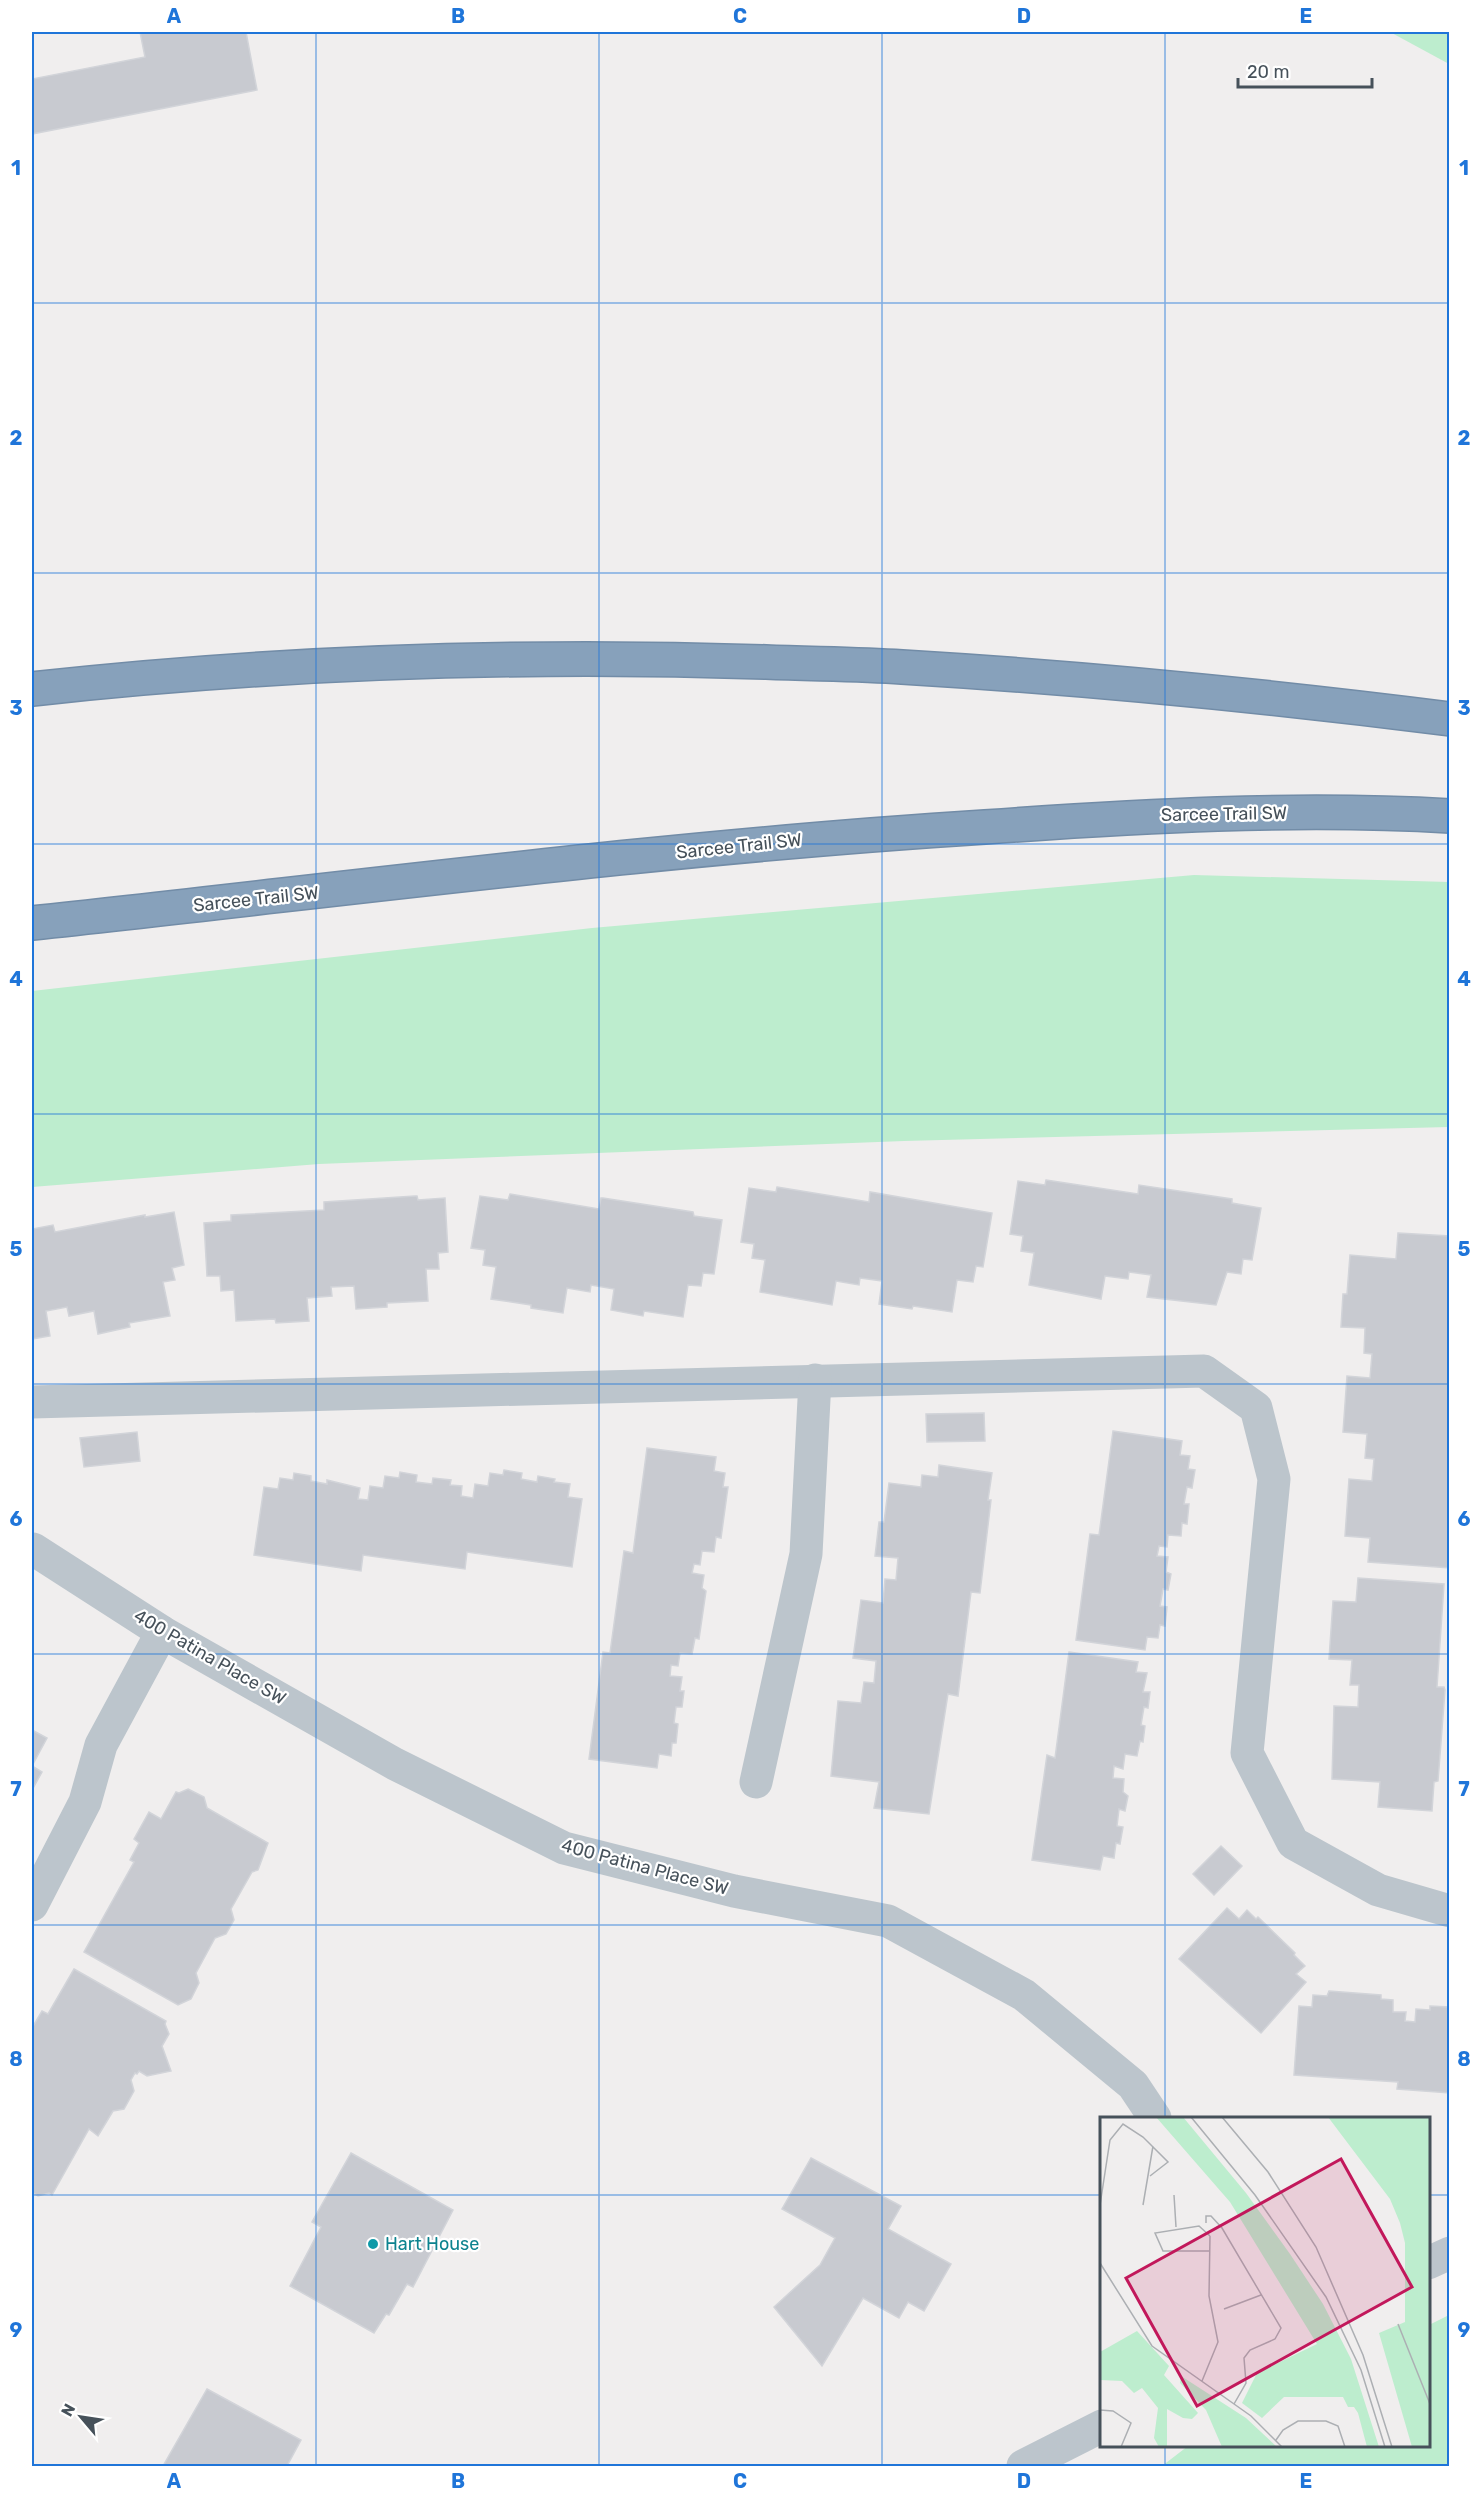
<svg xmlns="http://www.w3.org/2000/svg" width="1481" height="2498" viewBox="0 0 1481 2498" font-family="Rubik,sans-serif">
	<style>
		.green { fill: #bdedce }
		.building { fill: #c8cad0; stroke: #d2d4d9; stroke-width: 1.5 }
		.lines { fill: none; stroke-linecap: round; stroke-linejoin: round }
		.highway-casing { stroke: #728ca7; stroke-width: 36 }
		.minor { stroke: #bcc5cc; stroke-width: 33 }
		.highway { stroke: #87a1bb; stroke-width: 33 }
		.grid { fill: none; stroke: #1f75d9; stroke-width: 1.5; stroke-opacity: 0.55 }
		.culture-dot { fill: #0f9aa8; stroke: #fff; stroke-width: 2 }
		.labels { text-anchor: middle; stroke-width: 4.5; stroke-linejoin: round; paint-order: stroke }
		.street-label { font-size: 18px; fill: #46515a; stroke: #fff }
		.culture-label { font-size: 18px; fill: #0d838f; stroke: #fff; text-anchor: start }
		.inset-road { fill: none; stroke: #acafb3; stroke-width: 1.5 }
		.view { fill: #c2185b; fill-opacity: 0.15; stroke: #c2185b; stroke-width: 3 }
		.inset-edge { fill: none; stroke: #46515a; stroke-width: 3 }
		.neatline { fill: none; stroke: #1f75d9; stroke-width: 2 }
		.grid-label { font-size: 20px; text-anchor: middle; font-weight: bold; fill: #1f75d9 }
	</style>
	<rect width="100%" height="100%" fill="#f0eeee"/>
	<g class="green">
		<polygon points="1390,32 1449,32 1449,64"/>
		<polygon points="1194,875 1449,882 1449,1127 904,1141 319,1164 32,1187 32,991 592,928"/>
		<polygon points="1449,2315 1449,2466 1162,2466 1188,2446 1428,2446 1429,2325"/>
	</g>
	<g class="building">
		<polygon points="140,32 246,32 257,90 32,134 32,79 145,57"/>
		<polygon points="1046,1180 1138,1194 1139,1185 1232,1199 1232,1203 1261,1208 1252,1260 1243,1259 1241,1274 1227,1272 1216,1305 1147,1297 1151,1275 1129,1272 1128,1279 1105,1276 1101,1299 1029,1285 1034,1253 1021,1251 1023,1236 1010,1234 1018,1181 1045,1185"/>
		<polygon points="777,1187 869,1202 870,1192 992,1213 983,1267 976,1266 973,1282 957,1280 952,1312 913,1306 912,1309 879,1304 882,1281 860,1278 859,1285 836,1281 832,1305 760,1292 765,1260 752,1258 754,1244 741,1242 749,1188 776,1192"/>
		<polygon points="510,1194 599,1209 601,1198 603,1198 693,1212 694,1216 722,1220 714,1274 703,1273 701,1286 688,1285 683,1317 644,1311 643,1316 611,1310 614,1289 591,1285 590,1292 567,1288 563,1313 531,1308 531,1305 491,1299 496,1267 483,1265 485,1250 471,1248 480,1196 508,1200"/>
		<polygon points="415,1196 417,1196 418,1200 445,1198 448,1252 438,1253 439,1269 426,1269 428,1301 387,1303 387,1307 356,1309 354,1286 331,1287 332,1296 307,1298 309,1321 276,1323 275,1319 236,1321 234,1290 221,1291 220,1276 207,1276 204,1223 231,1221 231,1215 324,1210 324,1202"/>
		<polygon points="174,1212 184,1265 172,1268 175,1280 163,1282 170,1316 129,1323 130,1327 98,1334 94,1311 69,1316 67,1307 46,1311 50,1336 32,1339 32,1229 53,1225 55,1232 145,1215 145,1217"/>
		<polygon points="1398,1233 1450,1236 1450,1568 1368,1562 1370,1538 1345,1536 1349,1479 1372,1481 1374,1459 1365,1458 1367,1434 1343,1432 1347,1376 1370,1378 1372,1354 1364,1353 1365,1328 1341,1327 1343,1294 1347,1294 1350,1255 1396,1259"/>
		<polygon points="984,1413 985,1441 927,1442 926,1414"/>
		<polygon points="1113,1431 1182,1441 1180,1455 1190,1456 1188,1469 1195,1470 1192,1488 1187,1487 1184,1504 1189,1504 1187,1524 1182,1523 1181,1536 1168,1535 1167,1547 1159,1546 1157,1556 1168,1557 1166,1572 1171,1574 1168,1590 1163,1589 1160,1606 1167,1607 1165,1626 1160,1625 1158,1638 1147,1637 1145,1650 1076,1640 1090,1534 1099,1535"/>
		<polygon points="137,1432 140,1461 84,1467 80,1438"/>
		<polygon points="647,1448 716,1457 714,1471 725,1473 723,1487 728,1487 721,1538 716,1537 714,1552 702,1551 700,1565 694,1564 692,1573 704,1575 702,1588 706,1591 699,1639 695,1638 692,1654 680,1653 678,1666 671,1665 670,1676 682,1677 680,1691 684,1691 682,1707 676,1707 674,1723 678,1724 676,1743 672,1743 671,1756 659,1754 657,1768 589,1759 603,1652 610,1653 624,1551 633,1553"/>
		<polygon points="939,1465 992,1473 988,1500 991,1500 980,1593 971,1592 958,1696 948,1694 929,1814 874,1808 879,1782 831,1776 838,1701 861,1703 864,1682 874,1683 876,1661 853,1658 861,1600 883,1603 885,1579 896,1580 898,1558 875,1556 879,1522 884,1522 889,1483 921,1487 922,1475 938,1477"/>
		<polygon points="504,1470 522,1473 521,1479 537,1482 538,1476 555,1479 554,1482 570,1484 568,1497 582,1499 572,1567 467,1552 465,1569 363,1555 361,1571 254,1555 264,1487 278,1489 280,1478 293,1480 294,1473 311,1476 311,1481 327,1484 327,1480 360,1488 358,1499 368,1500 370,1486 383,1488 385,1476 399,1478 400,1472 417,1475 416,1482 432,1484 433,1478 451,1480 450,1485 462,1486 461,1496 473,1498 475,1484 488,1486 490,1473 503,1475"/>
		<polygon points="1358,1578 1444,1584 1437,1687 1444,1687 1445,1690 1438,1781 1434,1782 1432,1811 1378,1807 1380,1782 1332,1779 1334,1706 1358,1707 1359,1685 1350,1685 1352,1660 1329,1659 1333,1601 1356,1602"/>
		<polygon points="1069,1652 1138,1662 1136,1672 1147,1673 1143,1692 1150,1692 1148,1708 1144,1707 1141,1725 1145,1726 1143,1742 1140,1741 1137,1756 1125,1754 1123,1769 1114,1766 1113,1778 1124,1779 1123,1792 1128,1796 1125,1811 1119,1809 1117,1826 1123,1827 1120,1844 1116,1843 1114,1858 1103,1856 1100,1870 1032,1860 1047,1755 1055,1758"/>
		<polygon points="32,1730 47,1738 32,1766 42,1772 32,1790"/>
		<polygon points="188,1789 204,1797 207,1808 268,1843 258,1870 252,1872 231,1909 234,1920 226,1934 215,1938 196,1973 199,1983 191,1999 178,2005 84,1952 134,1862 130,1860 139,1843 134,1839 149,1812 161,1819 176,1792 179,1793"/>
		<polygon points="1221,1846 1242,1866 1214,1895 1193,1874"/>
		<polygon points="1227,1908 1239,1919 1247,1910 1256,1919 1258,1917 1295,1953 1294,1955 1305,1966 1296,1974 1306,1982 1261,2033 1179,1959"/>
		<polygon points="74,1969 166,2021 165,2024 169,2034 162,2046 171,2071 147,2076 139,2071 137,2074 135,2073 131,2080 134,2091 124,2109 113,2111 98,2136 89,2129 52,2195 49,2193 38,2196 32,2192 32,2028 42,2011 48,2014"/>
		<polygon points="1329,1991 1381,1995 1381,1999 1393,2000 1393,2012 1406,2012 1405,2021 1415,2022 1416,2009 1430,2010 1430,2006 1450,2007 1450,2093 1397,2089 1398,2082 1294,2075 1299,2006 1312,2007 1313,1995 1327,1996"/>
		<polygon points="351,2153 453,2210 413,2287 407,2284 389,2315 386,2314 374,2333 290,2286 321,2227 312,2222"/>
		<polygon points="811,2158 901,2206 888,2229 951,2264 924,2311 908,2302 899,2318 863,2298 822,2366 774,2307 820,2265 835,2238 782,2209"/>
		<polygon points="207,2389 301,2440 287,2466 163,2466"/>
	</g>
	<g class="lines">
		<g class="highway-casing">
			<g id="highway">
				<path d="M32 689C276 662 521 654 766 662 811 664 857 664 902 667 1085 678 1268 696 1450 719"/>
				<path d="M32 923C349 889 666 847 985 827 1140 816 1295 807 1450 816"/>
			</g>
		</g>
		<g class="minor">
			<polyline points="32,1402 1204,1371 1256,1408 1274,1479 1247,1753 1293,1843 1378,1890 1450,1911"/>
			<polyline points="33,1549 162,1632 395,1764 564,1848 734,1891 888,1921 1024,1995 1133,2085 1155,2118"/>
			<polyline points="756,1782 806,1554 815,1380"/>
			<polyline points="32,1905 85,1802 101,1745 162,1632"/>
			<polyline points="1428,2263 1450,2253"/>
			<polyline points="1023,2466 1102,2426"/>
		</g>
		<use href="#highway" class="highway"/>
	</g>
	<path class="grid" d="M316 32V2466M599 32V2466M882 32V2466M1165 32V2118M32 303H1450M32 573H1450M32 844H1450M32 1114H1450M32 1384H1450M32 1654H1450M32 1925H1450M32 2195H1102M1428 2195H1450M1165 2446V2466"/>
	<circle class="culture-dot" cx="373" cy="2244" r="6"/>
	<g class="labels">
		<g class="street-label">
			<text transform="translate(1224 814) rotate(-1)" y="6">Sarcee Trail SW</text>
			<text transform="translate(739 846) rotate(-6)" y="6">Sarcee Trail SW</text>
			<text transform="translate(256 899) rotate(-6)" y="6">Sarcee Trail SW</text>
			<text transform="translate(210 1657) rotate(30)" y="6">400 Patina Place SW</text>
			<text transform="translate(645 1867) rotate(15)" y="6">400 Patina Place SW</text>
		</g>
		<g class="culture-label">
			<text x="385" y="2250">Hart House</text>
		</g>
	</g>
	<g transform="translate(1100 2117)">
		<rect width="330" height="330" fill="#f0eeee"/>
		<path d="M56 0H83L146 76 190 137 223 187 251 242 279 330H267L258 296 254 290H248L243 280H184L162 301 142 286 157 256 217 227 130 85ZM228 0H330V330H312L279 216 305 205V126L300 106 290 82ZM37 214 69 249 64 258 98 296 92 302 83 301 67 292V330H59L54 321 58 291 42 271 34 276 22 264 0 263V235ZM81 259 146 301 177 330H122L106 293 80 266Z" fill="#bdedce"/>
		<path class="inset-road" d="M91 0 155 78 226 180 261 253 285 330M122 0 168 55 216 130 263 238 292 330M74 78 76 110M0 88 10 23 23 7 43 20 68 45 50 59M43 88 53 29M106 106V99H111L122 111 181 211 175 222 150 233 144 241 146 266 134 287M109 134H63L55 116 99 109 110 119M0 146 52 229 151 299 182 330M124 192 161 178M298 207 330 287M102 264 118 225 109 179 110 119M0 293 13 294 31 306 21 330M176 323 183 313 198 304H226L238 309 245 330"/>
		<path class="view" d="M241 42 312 170 97 289 26 161Z"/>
		<rect width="330" height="330" class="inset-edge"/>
	</g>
	<rect width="1481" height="2498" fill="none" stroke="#ffffff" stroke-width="66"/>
	<g transform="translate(81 2417) rotate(299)" stroke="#ffffff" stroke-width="4.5" paint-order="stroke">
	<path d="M0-4.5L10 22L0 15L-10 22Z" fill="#46515a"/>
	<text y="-9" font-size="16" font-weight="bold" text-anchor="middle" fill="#46515a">N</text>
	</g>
	<path d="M1238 78v9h134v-9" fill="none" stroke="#46515a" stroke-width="3"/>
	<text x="1247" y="78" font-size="18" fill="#46515a" stroke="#ffffff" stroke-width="4.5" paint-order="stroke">20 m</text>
	<rect x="33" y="33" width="1415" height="2432" class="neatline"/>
	<g class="grid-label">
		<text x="174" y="23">A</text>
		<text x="458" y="23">B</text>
		<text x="740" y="23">C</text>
		<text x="1024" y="23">D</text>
		<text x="1306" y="23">E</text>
		<text x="16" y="175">1</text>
		<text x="1464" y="175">1</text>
		<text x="16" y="445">2</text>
		<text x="1464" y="445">2</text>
		<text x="16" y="715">3</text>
		<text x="1464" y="715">3</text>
		<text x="16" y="986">4</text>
		<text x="1464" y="986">4</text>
		<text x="16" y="1256">5</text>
		<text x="1464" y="1256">5</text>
		<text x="16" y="1526">6</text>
		<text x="1464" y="1526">6</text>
		<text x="16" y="1796">7</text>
		<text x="1464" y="1796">7</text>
		<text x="16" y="2066">8</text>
		<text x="1464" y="2066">8</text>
		<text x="16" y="2337">9</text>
		<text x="1464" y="2337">9</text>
		<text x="174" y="2488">A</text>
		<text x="458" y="2488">B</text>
		<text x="740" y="2488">C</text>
		<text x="1024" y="2488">D</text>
		<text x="1306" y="2488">E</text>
	</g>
</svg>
